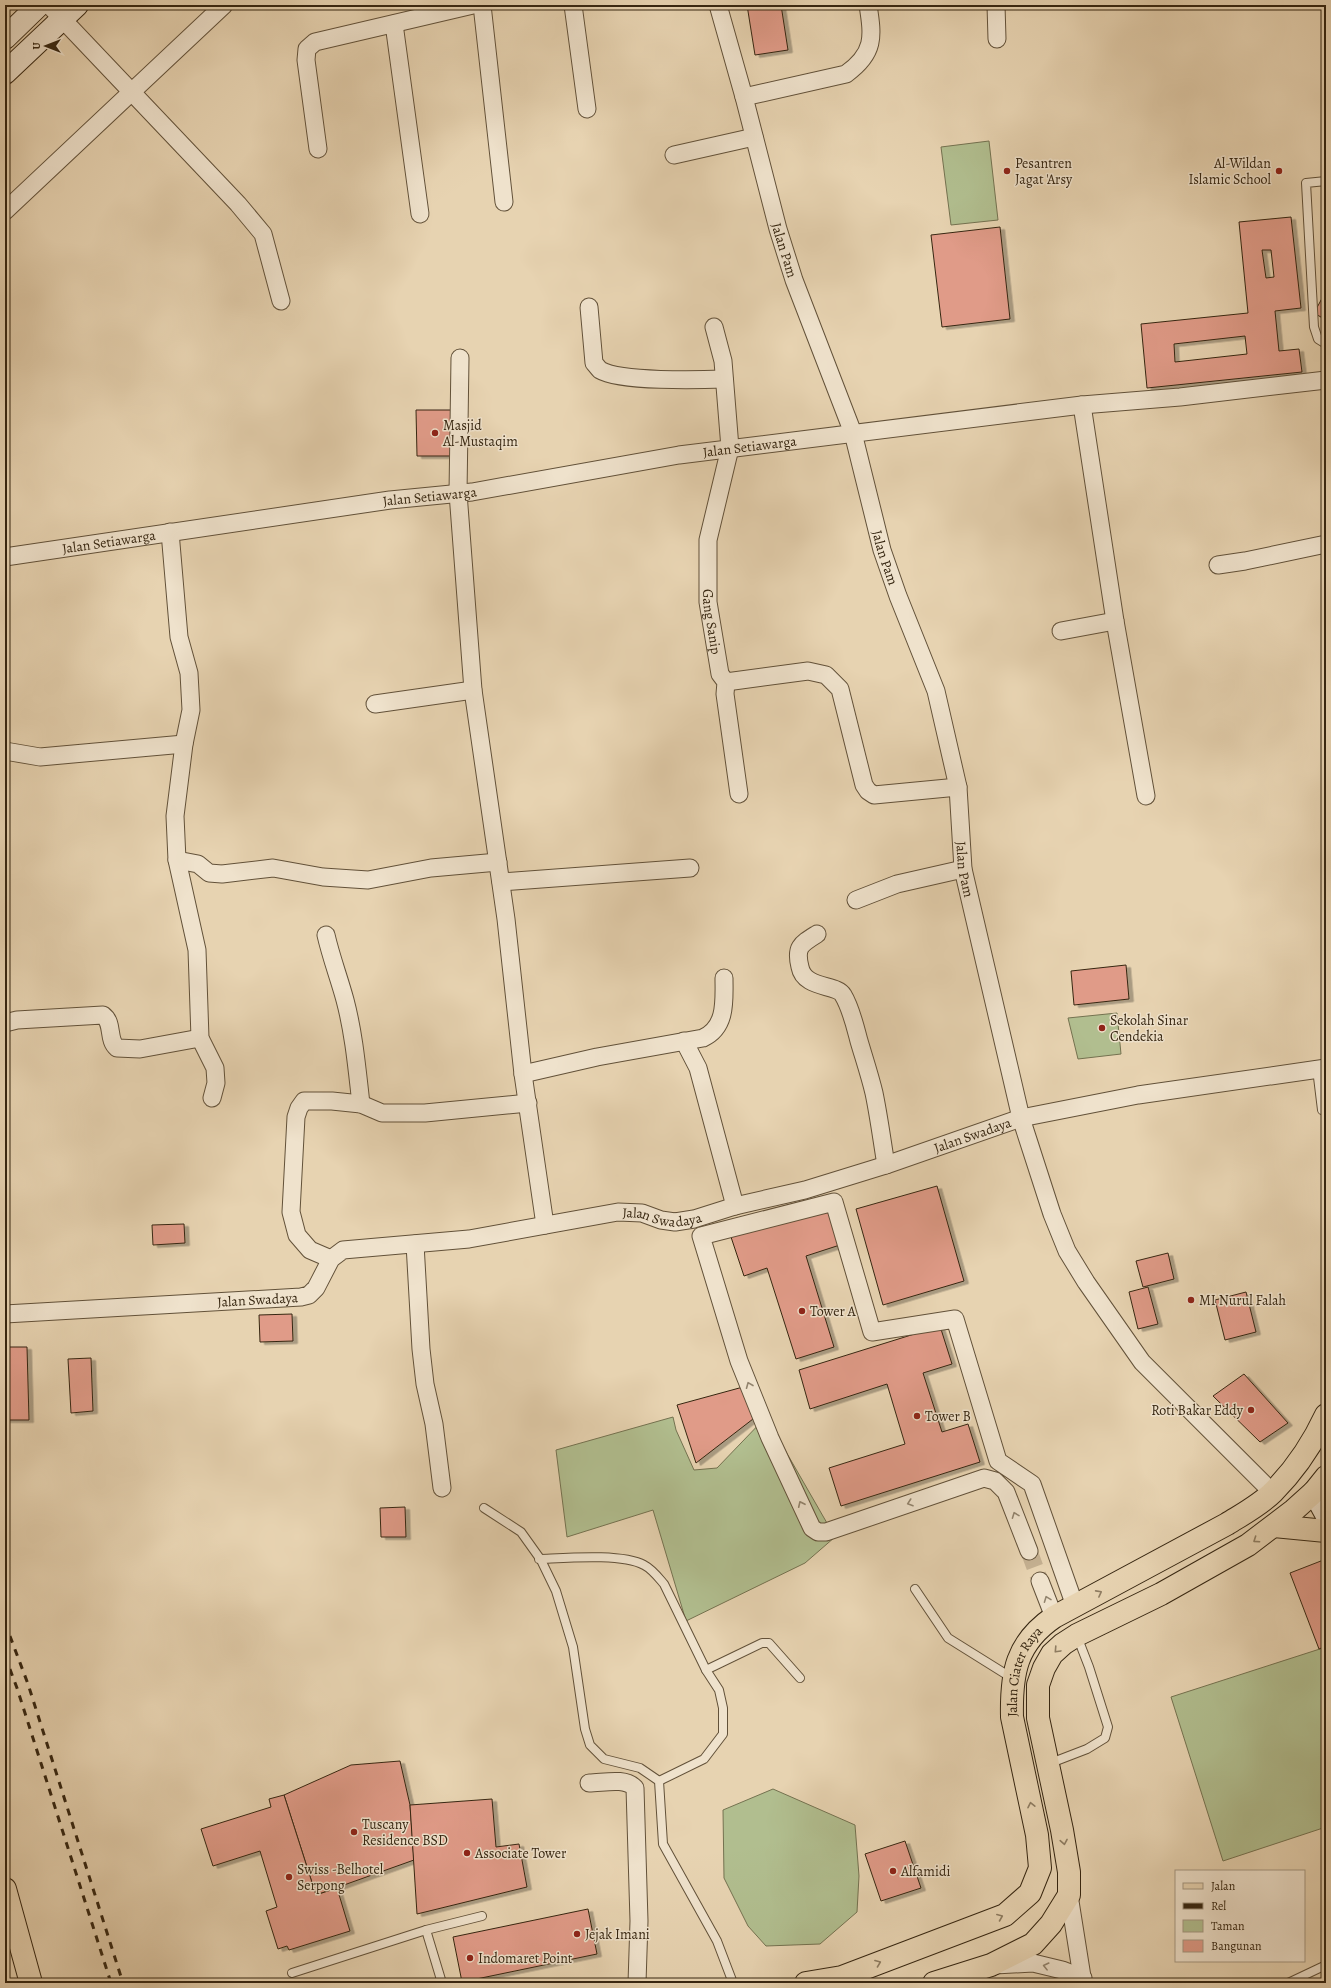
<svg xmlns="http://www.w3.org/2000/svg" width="1331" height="1988" viewBox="0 0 1331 1988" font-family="Alegreya,serif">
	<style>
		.green { fill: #b1be8f; stroke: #747250 }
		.building { fill: #e09b88; stroke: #362611; fill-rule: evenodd; filter: url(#shadow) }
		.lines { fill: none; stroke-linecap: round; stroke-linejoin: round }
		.street-tunnel { stroke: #c4b091; stroke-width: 17; stroke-dasharray: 17 8; stroke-linecap: butt }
		.lane-casing { stroke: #625139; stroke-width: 10 }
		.street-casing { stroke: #625139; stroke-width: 19 }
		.secondary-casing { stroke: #362611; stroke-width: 24 }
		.primary-casing { stroke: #362611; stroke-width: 24 }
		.highway-casing { stroke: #362611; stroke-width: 24 }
		.lane { stroke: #efe2cc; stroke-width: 8 }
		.street { stroke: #efe2cc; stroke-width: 17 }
		.secondary { stroke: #efe2cc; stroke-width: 22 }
		.primary { stroke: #e7d3b1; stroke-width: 22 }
		.highway { stroke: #e7d3b1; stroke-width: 22 }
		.rail { stroke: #362611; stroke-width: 3; stroke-dasharray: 7 7; stroke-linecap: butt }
		.oneway { stroke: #92846e }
		.oneway2 { stroke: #8e7c61 }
		.poi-dot { fill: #8f2418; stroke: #efe2cc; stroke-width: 1.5 }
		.labels { text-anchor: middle; stroke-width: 3; stroke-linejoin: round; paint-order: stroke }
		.poi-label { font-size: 14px; fill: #362611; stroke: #efe2cc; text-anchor: start }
		.street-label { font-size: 14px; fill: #362611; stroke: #efe2cc }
	</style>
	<defs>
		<filter id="shadow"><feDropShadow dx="4.5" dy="2.5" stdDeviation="0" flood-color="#0004"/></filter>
	</defs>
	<rect width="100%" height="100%" fill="#e7d3b1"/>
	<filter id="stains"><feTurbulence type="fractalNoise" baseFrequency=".005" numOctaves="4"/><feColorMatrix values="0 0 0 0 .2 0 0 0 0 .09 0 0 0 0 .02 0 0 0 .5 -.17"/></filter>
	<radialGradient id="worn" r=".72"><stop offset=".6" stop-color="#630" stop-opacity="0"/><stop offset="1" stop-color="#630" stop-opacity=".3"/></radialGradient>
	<g class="green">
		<polygon points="989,141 998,220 951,225 941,147"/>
		<polygon points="1117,1013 1121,1054 1078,1059 1068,1018"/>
		<polygon points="673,1417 676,1430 694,1470 717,1468 766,1417 835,1537 805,1563 686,1621 653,1510 567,1537 556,1450"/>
		<polygon points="1326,1647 1326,1827 1223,1861 1171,1697"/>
		<polygon points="773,1789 855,1825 859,1876 857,1912 820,1944 766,1946 748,1926 724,1878 723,1810"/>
	</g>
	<g class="building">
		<polygon points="747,5 781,5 788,50 755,55"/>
		<path d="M1291 217 1301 308 1275 311 1279 351 1299 349 1302 372 1147 388 1141 324 1248 313 1239 222ZM1262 250H1271L1274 277 1266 278ZM1245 336 1247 354 1175 362 1174 344Z"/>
		<polygon points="1000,227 1010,319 942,327 931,235"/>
		<polygon points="1326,291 1326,320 1314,313"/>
		<polygon points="416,410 453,410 454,456 417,456"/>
		<polygon points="1126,965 1129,999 1074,1005 1071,971"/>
		<polygon points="937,1186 964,1281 883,1305 856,1209"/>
		<polygon points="834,1204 846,1243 806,1256 834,1347 796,1359 767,1268 744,1276 731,1237"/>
		<polygon points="184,1224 185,1243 153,1245 152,1225"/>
		<polygon points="1168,1253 1174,1279 1143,1287 1136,1261"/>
		<polygon points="1148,1287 1158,1324 1138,1329 1129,1292"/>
		<polygon points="1246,1292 1256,1332 1225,1340 1215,1300"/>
		<polygon points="292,1314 293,1341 260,1342 259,1315"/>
		<polygon points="940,1326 952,1364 923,1373 942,1432 968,1424 980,1462 841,1506 829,1468 905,1444 887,1384 810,1409 799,1370"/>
		<polygon points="5,1347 27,1347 29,1420 5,1420"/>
		<polygon points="91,1358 93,1411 71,1413 68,1359"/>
		<polygon points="1244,1374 1288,1423 1260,1442 1213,1396"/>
		<polygon points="743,1387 753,1419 696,1463 677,1405"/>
		<polygon points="405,1507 406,1537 381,1537 380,1508"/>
		<polygon points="1326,1559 1326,1646 1319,1649 1290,1573"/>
		<polygon points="400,1761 410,1805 414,1860 316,1895 284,1795 351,1765"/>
		<polygon points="284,1795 316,1895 337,1888 350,1931 289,1950 287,1946 278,1949 266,1911 277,1907 260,1851 213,1866 201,1829 271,1807 269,1799"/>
		<polygon points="492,1799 496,1847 519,1844 527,1887 417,1914 410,1805"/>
		<polygon points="905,1841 921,1888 881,1901 865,1854"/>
		<polygon points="588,1909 597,1954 462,1982 453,1937"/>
	</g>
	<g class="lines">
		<polyline class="street-tunnel" points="1029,1551 1040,1581"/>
		<g class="lane-casing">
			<g id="lane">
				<polyline points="1326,181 1306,183 1314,327 1318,339 1326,344"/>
				<polyline points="1317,1069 1322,1110 1326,1109"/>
				<polyline points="484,1508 521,1532 541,1560 556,1591 573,1647 585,1729 590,1745 604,1759 640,1768 659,1781 663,1844 717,1941 733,1983"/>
				<path d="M539 1559C565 1558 622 1553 644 1565 652 1569 658 1577 664 1584L706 1670 719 1690 723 1708V1734L704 1759 659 1781"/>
				<polyline points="915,1589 948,1638 1012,1678"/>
				<polyline points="706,1670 762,1643 769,1643 800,1678"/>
				<polyline points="1048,1764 1087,1749 1105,1738 1108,1727 1089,1667 1077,1636"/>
				<polyline points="426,1930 442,1983"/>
				<polyline points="292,1973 426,1930 482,1916"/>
				<polyline points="1288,1983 1326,1965"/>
			</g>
		</g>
		<g class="street-casing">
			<g id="street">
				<polyline points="49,5 238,204 263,234 281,301"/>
				<polyline points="482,5 504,202"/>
				<polyline points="573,5 587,109"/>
				<path id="s1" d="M718 5 744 97 778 229 794 280 853 433 882 550 898 596 936 691 958 787 963 869 1021 1118 1052 1214 1067 1251 1086 1282 1142 1362 1273 1493"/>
				<polyline points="996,5 997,39"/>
				<polyline points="394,24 420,214"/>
				<path d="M744 97 846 74C875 53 873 37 868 5"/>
				<polyline points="318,149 306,60 307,49 315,42 473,5"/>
				<polyline points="674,155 754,137"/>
				<polyline points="5,211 224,5"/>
				<path d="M589 307 594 363C596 365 598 368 600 370 620 382 699 380 724 379"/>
				<path id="s2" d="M714 327 723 361 730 448 708 540V602L720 674 726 682 725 694 739 794"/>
				<polyline points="460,358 458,493 473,690 506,919 523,1074 545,1225"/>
				<polyline points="1082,405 1115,621 1146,796"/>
				<polyline points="170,532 179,637 189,673 191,710 184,744 175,816 177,860 197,950 200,1038 215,1068 216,1083 212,1098"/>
				<path id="s3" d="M5 557 390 500 472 492 679 455 1082 405 1180 397 1326 380"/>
				<polyline points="1218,565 1245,561 1326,544"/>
				<polyline points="1061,631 1115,621"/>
				<polyline points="726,682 808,671 826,675 840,689 864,785 868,791 874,795 958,787"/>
				<polyline points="375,704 473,690"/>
				<polyline points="5,751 40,757 184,744"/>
				<polyline points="177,860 198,864 209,873 222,874 273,868 323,877 368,880 431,868 498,862"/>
				<polyline points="501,882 690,868"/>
				<polyline points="856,900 897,884 963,869"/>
				<path d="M817 934C801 944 795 947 800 967 804 989 837 984 843 995 851 1008 855 1026 859 1041 864 1058 870 1076 874 1093 879 1117 882 1141 886 1165"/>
				<path d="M326 935C331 957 339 978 345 1000 354 1034 357 1069 361 1104"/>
				<path d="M5 1023 17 1020 103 1015C114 1023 107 1040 117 1048L140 1049 200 1038"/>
				<polyline points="684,1041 698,1068 735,1206"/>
				<path d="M523 1074 597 1057 703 1038C727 1027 724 1000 724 978"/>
				<polyline points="415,1244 421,1349 425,1384 434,1424 442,1488"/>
				<polyline points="331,1259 310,1250 297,1235 291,1212 296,1117 299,1108 304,1101 332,1101 361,1104 382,1113 425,1113 528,1103"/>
				<path id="s4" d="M5 1314 301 1297 309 1295 316 1288 331 1259 343 1250 469 1239 618 1212 642 1213 661 1220 675 1222 694 1219 735 1206 805 1190 886 1165 1021 1118 1138 1095 1326 1068"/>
				<polyline points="1029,1551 1006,1492 995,1481 984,1478 826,1532 818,1532 812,1528 770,1438 739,1361 701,1236 834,1202 872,1332 955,1319 998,1461 1032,1484 1075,1606"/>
				<polyline points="1040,1581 1054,1617"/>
				<path d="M589 1783C603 1783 625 1777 635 1788L639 1921 637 1983"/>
				<polyline points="1069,1895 1083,1983"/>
				<polyline points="995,1965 1033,1963 1062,1970 1083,1978"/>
			</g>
		</g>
		<g class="secondary-casing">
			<g id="secondary">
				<polyline points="5,38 39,5"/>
				<polyline points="5,73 77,5"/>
				<polyline points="1314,1492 1326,1514"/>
			</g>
		</g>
		<g class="primary-casing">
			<g id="primary">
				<polyline points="1274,1526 1326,1531"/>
				<path id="s5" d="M806 1983 842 1977 1005 1915 1030 1893 1040 1868 1037 1835 1012 1717C1011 1673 1016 1643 1054 1617L1227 1524C1243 1514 1260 1505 1273 1492 1295 1470 1313 1443 1326 1415"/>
				<polyline points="934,1983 991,1965 1033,1944 1051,1924 1069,1895 1069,1872 1062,1830 1038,1718 1038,1685 1044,1668 1052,1654 1063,1644 1077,1635 1161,1594 1248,1545 1294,1510 1314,1492 1326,1477"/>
			</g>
		</g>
		<g class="highway-casing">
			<polyline id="highway" points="5,1889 31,1983"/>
		</g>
		<use href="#lane" class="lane"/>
		<use href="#street" class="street"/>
		<use href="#secondary" class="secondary"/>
		<use href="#primary" class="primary"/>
		<use href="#highway" class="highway"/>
		<g class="rail">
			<polyline points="5,1623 28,1684 123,1983"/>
			<polyline points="5,1656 17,1688 111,1983"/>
		</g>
	</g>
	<defs><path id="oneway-chevron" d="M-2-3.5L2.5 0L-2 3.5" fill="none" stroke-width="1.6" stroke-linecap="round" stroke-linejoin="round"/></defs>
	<g class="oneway">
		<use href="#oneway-chevron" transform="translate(749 1385) rotate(-112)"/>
		<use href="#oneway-chevron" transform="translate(910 1503) rotate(161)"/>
		<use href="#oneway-chevron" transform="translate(801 1504) rotate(-115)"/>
		<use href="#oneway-chevron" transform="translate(1015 1515) rotate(-111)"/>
		<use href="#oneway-chevron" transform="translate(1047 1599) rotate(-111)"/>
		<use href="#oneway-chevron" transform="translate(1046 1966) rotate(-166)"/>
	</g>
	<g class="oneway2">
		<use href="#oneway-chevron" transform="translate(1256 1540) rotate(146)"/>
		<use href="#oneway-chevron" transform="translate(1099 1593) rotate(-28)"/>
		<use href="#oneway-chevron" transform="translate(1057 1650) rotate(133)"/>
		<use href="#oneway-chevron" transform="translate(1031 1805) rotate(-102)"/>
		<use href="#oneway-chevron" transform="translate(1064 1842) rotate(80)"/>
		<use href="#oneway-chevron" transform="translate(1000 1917) rotate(-22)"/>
		<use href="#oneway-chevron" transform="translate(878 1963) rotate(-21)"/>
	</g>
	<g class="poi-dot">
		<circle cx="1007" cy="171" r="4"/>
		<circle cx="1279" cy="171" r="4"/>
		<circle cx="435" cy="433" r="4"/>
		<circle cx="1102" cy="1028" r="4"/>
		<circle cx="1191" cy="1300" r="4"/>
		<circle cx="802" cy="1311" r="4"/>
		<circle cx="1251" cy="1410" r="4"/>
		<circle cx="917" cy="1416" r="4"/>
		<circle cx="354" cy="1832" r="4"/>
		<circle cx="467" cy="1853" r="4"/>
		<circle cx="893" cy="1871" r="4"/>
		<circle cx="289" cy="1877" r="4"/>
		<circle cx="577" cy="1934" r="4"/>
		<circle cx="470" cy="1958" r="4"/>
	</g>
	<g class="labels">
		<g class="poi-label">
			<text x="1015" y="168">Pesantren<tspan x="1015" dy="16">Jagat 'Arsy</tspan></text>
			<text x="1271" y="168" text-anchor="end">Al-Wildan<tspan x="1271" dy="16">Islamic School</tspan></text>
			<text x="443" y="430">Masjid<tspan x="443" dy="16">Al-Mustaqim</tspan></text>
			<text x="1110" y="1025">Sekolah Sinar<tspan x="1110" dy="16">Cendekia</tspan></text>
			<text x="1199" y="1305">MI Nurul Falah</text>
			<text x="810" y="1316">Tower A</text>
			<text x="1243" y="1415" text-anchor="end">Roti Bakar Eddy</text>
			<text x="925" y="1421">Tower B</text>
			<text x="362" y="1829">Tuscany<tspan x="362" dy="16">Residence BSD</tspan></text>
			<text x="475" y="1858">Associate Tower</text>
			<text x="297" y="1874">Swiss -Belhotel<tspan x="297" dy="16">Serpong</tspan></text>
			<text x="901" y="1876">Alfamidi</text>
			<text x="585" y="1939">Jejak Imani</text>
			<text x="478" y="1963">Indomaret Point</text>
		</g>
		<g class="street-label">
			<text dy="5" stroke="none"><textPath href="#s1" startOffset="254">Jalan Pam</textPath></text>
			<text dy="5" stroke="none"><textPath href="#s3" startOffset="753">Jalan Setiawarga</textPath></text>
			<text dy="5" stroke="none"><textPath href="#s3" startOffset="429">Jalan Setiawarga</textPath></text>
			<text dy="5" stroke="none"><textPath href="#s3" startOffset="105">Jalan Setiawarga</textPath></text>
			<text dy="5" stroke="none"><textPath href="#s1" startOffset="578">Jalan Pam</textPath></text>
			<text dy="5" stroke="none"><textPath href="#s2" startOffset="299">Gang Sanip</textPath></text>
			<text dy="5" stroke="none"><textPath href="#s1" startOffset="902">Jalan Pam</textPath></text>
			<text dy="5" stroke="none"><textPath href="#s4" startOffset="1009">Jalan Swadaya</textPath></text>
			<text dy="5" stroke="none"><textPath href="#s4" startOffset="685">Jalan Swadaya</textPath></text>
			<text dy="5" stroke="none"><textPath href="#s4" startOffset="253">Jalan Swadaya</textPath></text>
			<text dy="5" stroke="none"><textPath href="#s5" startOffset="473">Jalan Ciater Raya</textPath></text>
		</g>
	</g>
	<rect width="1331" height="1988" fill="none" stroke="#e7d3b1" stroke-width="20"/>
	<rect x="6" y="6" width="1319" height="1976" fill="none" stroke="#362611" stroke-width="2"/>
	<rect x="10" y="10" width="1311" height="1968" fill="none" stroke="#362611"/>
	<rect x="1175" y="1870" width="130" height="92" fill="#efe2cc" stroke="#a59781"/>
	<rect x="1183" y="1883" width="20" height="6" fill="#e7d3b1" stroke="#a59781"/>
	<text x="1211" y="1890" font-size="12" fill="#362611">Jalan</text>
	<rect x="1183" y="1903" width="20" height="6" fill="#362611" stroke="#a59781"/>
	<text x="1211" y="1910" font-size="12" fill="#362611">Rel</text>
	<rect x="1183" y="1920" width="20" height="12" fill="#b1be8f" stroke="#a59781"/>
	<text x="1211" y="1930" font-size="12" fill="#362611">Taman</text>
	<rect x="1183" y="1940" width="20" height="12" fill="#e09b88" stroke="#a59781"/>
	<text x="1211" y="1950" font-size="12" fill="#362611">Bangunan</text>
	<g transform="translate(46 46) rotate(270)" stroke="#efe2cc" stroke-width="3" paint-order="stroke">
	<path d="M0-3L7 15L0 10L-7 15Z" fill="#362611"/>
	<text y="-6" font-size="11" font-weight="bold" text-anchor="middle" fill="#362611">U</text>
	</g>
	<rect width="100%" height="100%" filter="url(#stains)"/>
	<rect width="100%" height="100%" fill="url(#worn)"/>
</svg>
